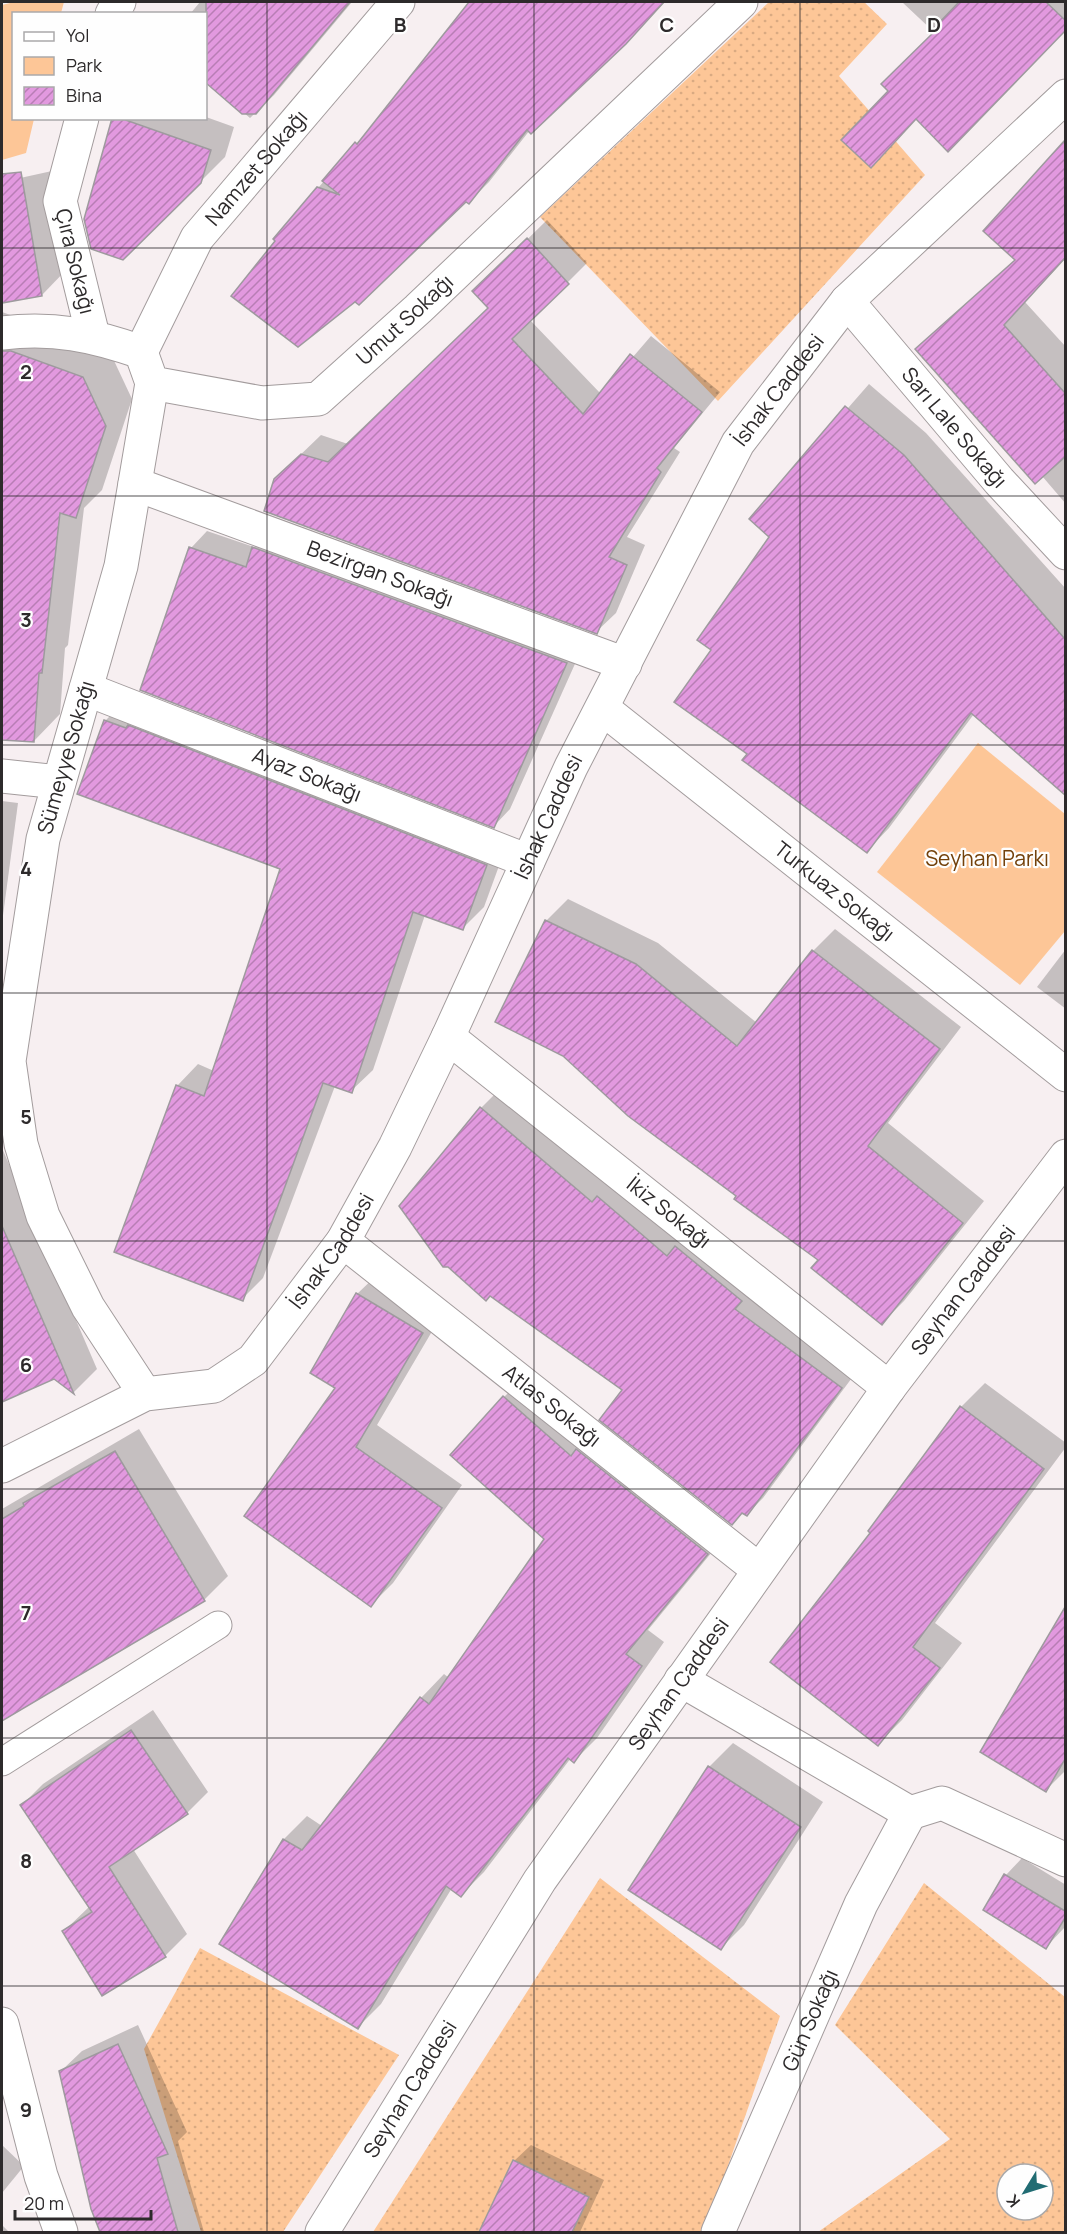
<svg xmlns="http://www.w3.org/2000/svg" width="1067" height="2234" viewBox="0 0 1067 2234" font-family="Manrope,sans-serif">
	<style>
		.grass { fill: url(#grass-dots); fill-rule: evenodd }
		.green { fill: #fdc697 }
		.shadow { fill: #0003 }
		.building { fill: url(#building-hatch); stroke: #9e9a9e; stroke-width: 1.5 }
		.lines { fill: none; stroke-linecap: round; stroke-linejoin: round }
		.lane-casing { stroke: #a39c9d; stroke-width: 29 }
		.street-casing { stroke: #a39c9d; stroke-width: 35 }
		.secondary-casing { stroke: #a39c9d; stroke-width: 35 }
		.lane { stroke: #fff; stroke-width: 27 }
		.street { stroke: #fff; stroke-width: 33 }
		.secondary { stroke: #fff; stroke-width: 33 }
		.grid { fill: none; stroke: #2d2a2b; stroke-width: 1.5; stroke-opacity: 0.55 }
		.labels { text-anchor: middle; stroke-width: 4.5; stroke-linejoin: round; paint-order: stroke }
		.street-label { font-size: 21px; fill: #2d2a2b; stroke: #fefefe }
		.park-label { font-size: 21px; fill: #73410b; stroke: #fefefe }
		.grid-label { font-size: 20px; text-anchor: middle; font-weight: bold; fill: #2d2a2b; stroke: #fefefe; stroke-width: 4.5; stroke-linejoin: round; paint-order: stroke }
	</style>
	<defs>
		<pattern id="grass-dots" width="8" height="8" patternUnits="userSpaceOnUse" patternTransform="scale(1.5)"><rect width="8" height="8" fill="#fdc697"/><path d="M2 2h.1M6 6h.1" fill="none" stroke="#d9aa82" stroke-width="1.8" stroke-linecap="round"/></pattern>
		<pattern id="building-hatch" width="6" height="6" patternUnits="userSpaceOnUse" patternTransform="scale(1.5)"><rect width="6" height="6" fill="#e299df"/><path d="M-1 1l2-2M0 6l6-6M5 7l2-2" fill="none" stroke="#b87db5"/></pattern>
	</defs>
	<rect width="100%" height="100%" fill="#f7eff1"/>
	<g class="grass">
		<polygon points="769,2 864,2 887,24 839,76 925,175 718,401 540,217"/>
		<polygon points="600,1878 780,2016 705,2232 373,2232"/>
		<path d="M924 1883 1065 1997V2232H818L950 2139 835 2025ZM1007 2174H1043V2210H1007Z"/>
		<polygon points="200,1948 399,2055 283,2232 201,2232 144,2049"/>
	</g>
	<g class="green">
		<polygon points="14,2 64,2 61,13 14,14 14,118 34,119 26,153 2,160 2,5"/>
		<polygon points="978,743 1065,814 1065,931 1020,985 877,872"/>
	</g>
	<g class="shadow">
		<polygon points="200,2 352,2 274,95 250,118 206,81 206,14 190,14"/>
		<polygon points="471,2 665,2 625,43 530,130 489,182 469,202 466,200 359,303 318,188 369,130"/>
		<polygon points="902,2 1066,2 1066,29 966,132 890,91 935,33"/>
		<polygon points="206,117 234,127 225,157 123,259 114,118"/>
		<polygon points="1066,143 1066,258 1025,302 1066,347 1066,504 1042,476 917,349 1016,259 1059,150"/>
		<polygon points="52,171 68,268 42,295 2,301 2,182"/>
		<polygon points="547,220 587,263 530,320 601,394 651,336 720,392 674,448 680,452 627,537 645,545 616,613 596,632 295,460 321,435 348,444 490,308 493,273"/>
		<polygon points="2,312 109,350 132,399 102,490 84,508 68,645 65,648 60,714 34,741 2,738"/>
		<polygon points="869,384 926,433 1066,589 1066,790 974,714 889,828 867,851 749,754 713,649 771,537 751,519"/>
		<polygon points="207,531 254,547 270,531 583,646 510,809 494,826 191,548"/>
		<polygon points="126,700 507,844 484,907 463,928 425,915 373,1070 351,1091 335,1086 263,1278 242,1299 177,1086 198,1064 214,1071 282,868 105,721"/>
		<polygon points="2,801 18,803 2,923"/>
		<polygon points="568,899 658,943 757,1023 813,951 835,929 961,1027 888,1123 984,1201 904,1301 882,1323 820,1260 564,1054 497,1022 546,921"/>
		<polygon points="1066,949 1066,1009 1037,987"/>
		<polygon points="497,1092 857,1371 763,1498 747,1514 744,1512 732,1523 624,1390 481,1108"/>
		<polygon points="2,1148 97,1369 74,1392 54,1378 2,1400"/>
		<polygon points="379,1273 444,1311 377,1425 462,1485 393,1583 371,1605 337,1387 357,1294"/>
		<polygon points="527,1374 730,1530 648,1630 664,1642 597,1738 574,1761 571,1758 484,1872 461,1895 452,1888 381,2004 358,2027 221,1944 284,1839 307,1816 322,1826 421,1698 444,1674 449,1678 546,1539 504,1397"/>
		<polygon points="985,1383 1066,1443 1066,1447 935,1623 962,1643 902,1720 878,1744 872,1532 961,1407"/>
		<polygon points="139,1429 228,1576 204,1600 2,1719 2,1509"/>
		<polygon points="1066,1610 1066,1770 1046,1790 982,1752"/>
		<polygon points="153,1710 208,1792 187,1813 133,1849 187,1934 165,1956 64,1931 90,1906 22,1805 43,1784"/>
		<polygon points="733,1743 823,1802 744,1925 721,1948 709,1767"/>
		<polygon points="1022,1858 1066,1885 1066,1926 1046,1947 1006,1875"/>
		<polygon points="138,2025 187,2132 178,2141 204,2232 102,2232 93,2208 61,2071 82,2051"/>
		<polygon points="2,2145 24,2166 2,2193"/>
		<polygon points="531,2145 604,2180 580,2232 481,2232 514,2161"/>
		<polygon points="2,2225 9,2232 2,2232"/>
	</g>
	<g class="building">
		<polygon points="206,2 350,2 256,114 242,114 206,83"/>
		<polygon points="469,2 664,2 626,44 531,134 527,130 469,204 466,202 359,305 355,302 298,347 231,296 275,241 273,239 317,187 340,195 322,181 355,142 357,144"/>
		<polygon points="959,2 1046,2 1065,20 1065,31 948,152 916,119 871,168 841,140 888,91 881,84 937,29 935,27"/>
		<polygon points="112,118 120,118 211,150 201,183 123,260 91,249 84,219"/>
		<polygon points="1065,140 1065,258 1004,325 1065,393 1065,457 1035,484 915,349 1015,260 983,231"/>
		<polygon points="21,172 42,296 2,303 2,174"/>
		<polygon points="527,238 569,284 512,339 583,414 630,354 702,412 657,468 661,472 609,557 627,565 597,634 264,511 274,479 301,454 328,462 488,308 472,291"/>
		<polygon points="2,351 11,351 83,377 106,426 76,518 60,513 42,673 39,673 34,742 2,740"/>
		<polygon points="845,406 904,455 1065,639 1065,795 971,713 867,853 742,760 747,754 674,702 711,650 697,640 769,537 749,519"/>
		<polygon points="189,547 246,567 252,547 567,663 494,828 140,690"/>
		<polygon points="104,720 126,728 128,725 487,865 463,930 413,912 352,1093 323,1083 243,1301 114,1252 176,1085 204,1096 280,869 77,794"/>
		<polygon points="545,920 636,964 737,1046 812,950 940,1049 868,1146 963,1223 882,1325 811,1268 818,1260 734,1199 736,1196 628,1116 563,1056 495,1022"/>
		<polygon points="480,1107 592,1202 597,1196 667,1256 675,1246 742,1301 735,1309 842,1388 747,1516 742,1513 732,1525 599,1420 622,1390 490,1296 486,1301 448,1267 443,1267 399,1206"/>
		<polygon points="2,1226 59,1358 74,1394 54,1379 2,1402"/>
		<polygon points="356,1293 423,1333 356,1447 442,1508 371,1607 244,1516 335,1388 310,1373"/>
		<polygon points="503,1396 571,1456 576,1449 708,1554 626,1654 642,1666 574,1763 568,1758 461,1897 446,1886 358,2029 219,1944 283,1839 302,1850 420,1697 429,1704 544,1539 450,1455"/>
		<polygon points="960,1406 1044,1469 913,1647 940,1668 878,1746 770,1662 870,1533 868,1531"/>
		<polygon points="115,1451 205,1601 2,1721 2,1519 24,1506 23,1503"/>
		<polygon points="1065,1607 1065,1759 1046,1792 980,1752"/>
		<polygon points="131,1730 188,1814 109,1867 166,1957 102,1996 62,1931 92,1912 20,1805"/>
		<polygon points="708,1766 801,1827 721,1950 628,1890"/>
		<polygon points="1004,1874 1065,1911 1065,1918 1046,1949 983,1910"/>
		<polygon points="118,2044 168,2154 157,2158 178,2232 100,2232 91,2209 59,2071"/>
		<polygon points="513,2160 589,2197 572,2232 479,2232"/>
	</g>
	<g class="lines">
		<g class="lane-casing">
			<polyline id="lane" points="2,1762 218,1625"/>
		</g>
		<g class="street-casing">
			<g id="street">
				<polyline points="112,14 119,2"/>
				<path id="s1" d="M82 118 60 201 93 336"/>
				<path id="s2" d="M847 301 999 481 1066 553"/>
				<path id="s3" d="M2 333C54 327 92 335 141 352L152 383 262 403 318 399 418 309 741 2"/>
				<path id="s4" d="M141 352 197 238 398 2"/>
				<path id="s5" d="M135 484 625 664"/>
				<path id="s6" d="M86 689 528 861"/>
				<path id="s7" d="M602 708 1066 1075"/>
				<polyline points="2,776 59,782"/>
				<path id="s8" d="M448 1037 889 1388"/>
				<path id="s9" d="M343 1241 759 1570"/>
				<path id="s10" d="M145 1394 88 1307 43 1216 21 1144 9 1061 43 839 121 566 152 383"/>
				<polyline points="681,1680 910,1813 942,1803 1066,1860"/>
				<path id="s11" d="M718 2232 861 1904 910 1813"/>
			</g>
		</g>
		<g class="secondary-casing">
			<g id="secondary">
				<path id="s12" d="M2 1466 145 1394 214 1386 253 1360 343 1241 395 1147 448 1037 571 767 738 443 847 301 1066 96"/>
				<polyline points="2,2024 41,2176 61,2232"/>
				<path id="s13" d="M322 2232 540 1880 889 1388 1066 1156"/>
			</g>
		</g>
		<use href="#lane" class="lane"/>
		<use href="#street" class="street"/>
		<use href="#secondary" class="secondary"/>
	</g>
	<path class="grid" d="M267 2V2232M534 2V2232M800 2V2232M2 248H1066M2 496H1066M2 745H1066M2 993H1066M2 1241H1066M2 1489H1066M2 1738H1066M2 1986H1066"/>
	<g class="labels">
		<g class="street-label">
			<text dy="7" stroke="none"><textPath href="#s4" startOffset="219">Namzet Sokağı</textPath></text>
			<text dy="7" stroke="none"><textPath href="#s1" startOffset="148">Çıra Sokağı</textPath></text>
			<text dy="7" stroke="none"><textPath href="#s3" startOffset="460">Umut Sokağı</textPath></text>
			<text dy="7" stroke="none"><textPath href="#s12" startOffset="1383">İshak Caddesi</textPath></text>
			<text dy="7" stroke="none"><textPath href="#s2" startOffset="166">Sarı Lale Sokağı</textPath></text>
			<text dy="7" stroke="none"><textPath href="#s5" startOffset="261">Bezirgan Sokağı</textPath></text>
			<text dy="7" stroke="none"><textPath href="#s10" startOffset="674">Sümeyye Sokağı</textPath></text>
			<text dy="7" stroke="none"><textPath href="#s6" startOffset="237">Ayaz Sokağı</textPath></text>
			<text dy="7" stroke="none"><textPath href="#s12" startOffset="897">İshak Caddesi</textPath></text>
			<text dy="7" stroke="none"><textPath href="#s7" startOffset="296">Turkuaz Sokağı</textPath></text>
			<text dy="7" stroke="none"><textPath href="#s8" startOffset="282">İkiz Sokağı</textPath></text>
			<text dy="7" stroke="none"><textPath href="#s12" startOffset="411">İshak Caddesi</textPath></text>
			<text dy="7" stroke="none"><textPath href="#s13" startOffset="1140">Seyhan Caddesi</textPath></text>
			<text dy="7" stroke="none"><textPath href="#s9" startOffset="266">Atlas Sokağı</textPath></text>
			<text dy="7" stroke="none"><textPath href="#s13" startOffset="654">Seyhan Caddesi</textPath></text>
			<text dy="7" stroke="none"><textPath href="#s11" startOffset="231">Gün Sokağı</textPath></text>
			<text dy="7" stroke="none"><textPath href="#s13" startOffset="168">Seyhan Caddesi</textPath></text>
		</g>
		<g class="park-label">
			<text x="987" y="866">Seyhan Parkı</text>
		</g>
	</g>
	<g class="grid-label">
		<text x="400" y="32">B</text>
		<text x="667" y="32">C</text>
		<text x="934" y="32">D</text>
		<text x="26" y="379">2</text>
		<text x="26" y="627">3</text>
		<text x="26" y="876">4</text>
		<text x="26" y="1124">5</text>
		<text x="26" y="1372">6</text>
		<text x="26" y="1620">7</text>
		<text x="26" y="1868">8</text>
		<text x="26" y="2117">9</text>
	</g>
	<rect width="1067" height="2234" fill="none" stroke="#2d2a2b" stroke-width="6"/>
	<rect x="12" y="12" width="195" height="108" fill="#fefefe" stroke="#aaa9aa" stroke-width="1.5"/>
	<rect x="24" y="32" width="30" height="9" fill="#ffffff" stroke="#aaa9aa" stroke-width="1.5"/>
	<text x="66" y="42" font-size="18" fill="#2d2a2b">Yol</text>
	<rect x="24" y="57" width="30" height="18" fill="#fdc697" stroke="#aaa9aa" stroke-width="1.5"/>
	<text x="66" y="72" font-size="18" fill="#2d2a2b">Park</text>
	<rect x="24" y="87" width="30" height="18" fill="url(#building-hatch)" stroke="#aaa9aa" stroke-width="1.5"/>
	<text x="66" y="102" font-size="18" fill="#2d2a2b">Bina</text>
	<g transform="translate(1025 2192) rotate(232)"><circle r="28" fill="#fefefe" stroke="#aaa9aa" stroke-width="1.5"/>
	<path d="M0-4.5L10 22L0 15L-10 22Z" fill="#216c73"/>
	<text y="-9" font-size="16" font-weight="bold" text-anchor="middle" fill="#2d2a2b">K</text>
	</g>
	<path d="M15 2210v9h136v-9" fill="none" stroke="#2d2a2b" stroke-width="3"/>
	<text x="24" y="2210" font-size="18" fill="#2d2a2b" stroke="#fefefe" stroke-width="4.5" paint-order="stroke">20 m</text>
</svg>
